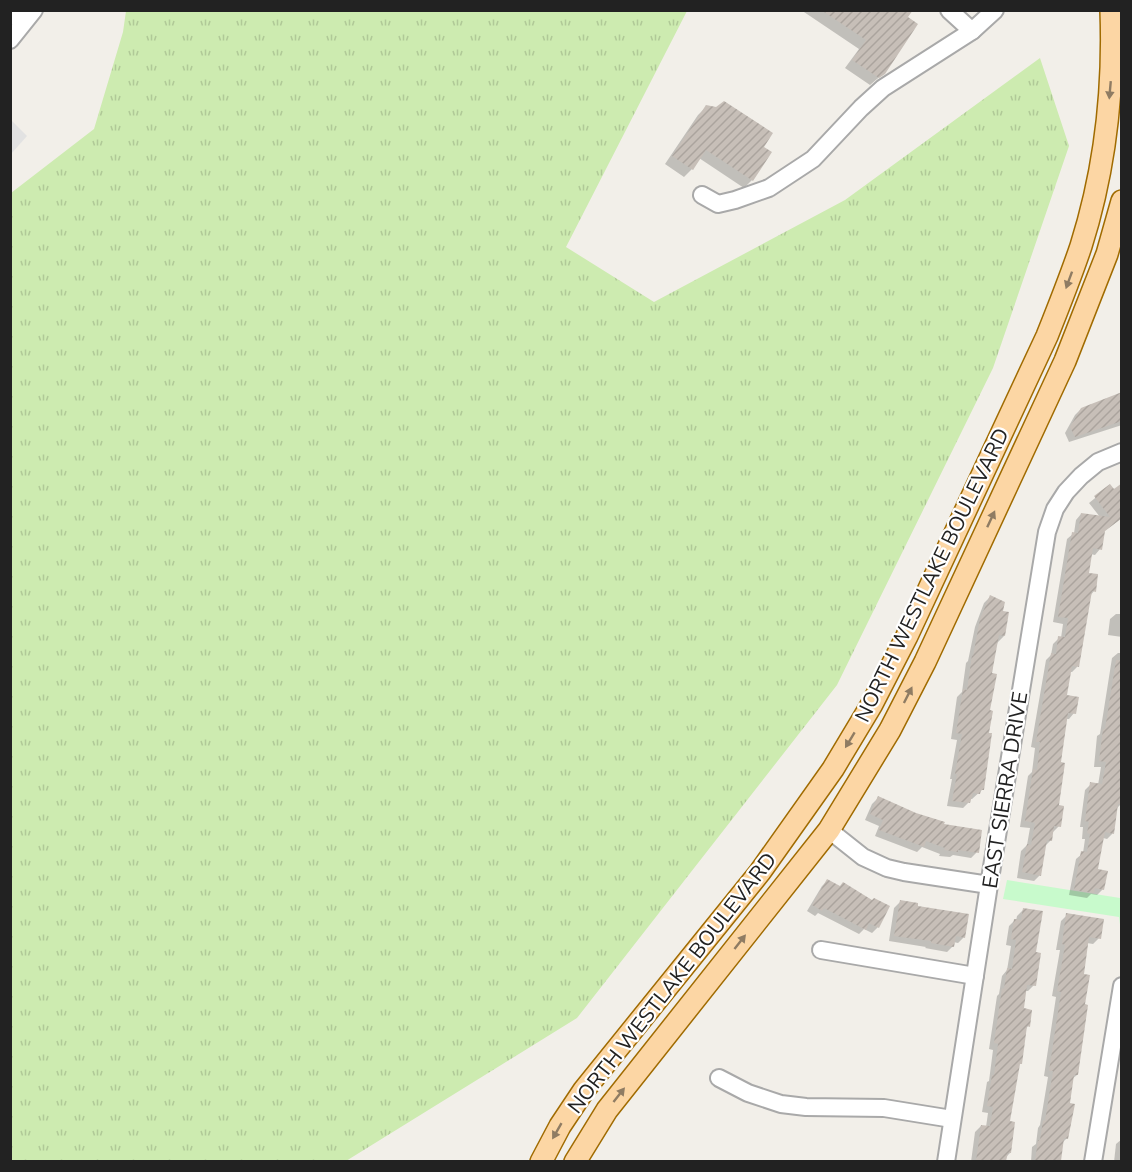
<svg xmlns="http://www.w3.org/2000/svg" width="1132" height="1172" viewBox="0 0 1132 1172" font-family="'Nunito Sans',sans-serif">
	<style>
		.grass { fill: url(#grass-tufts) }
		.park { fill: #c8facc }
		.parking { fill: #e2e2e2 }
		.shadow { fill: #0003 }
		.building { fill: url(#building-hatch) }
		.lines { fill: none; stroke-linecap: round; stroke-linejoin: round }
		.minor-casing { stroke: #a9a9a9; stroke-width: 20 }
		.major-casing { stroke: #a06b00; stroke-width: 24 }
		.minor { stroke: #fff; stroke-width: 16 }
		.major { stroke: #fcd6a4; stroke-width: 21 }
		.oneway { fill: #8f7c63 }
		.labels { text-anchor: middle; stroke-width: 4.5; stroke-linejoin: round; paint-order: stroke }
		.street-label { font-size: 21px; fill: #222; stroke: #fff }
	</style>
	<defs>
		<pattern id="grass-tufts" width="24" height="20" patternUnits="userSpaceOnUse" patternTransform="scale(1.5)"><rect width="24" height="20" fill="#cdebb0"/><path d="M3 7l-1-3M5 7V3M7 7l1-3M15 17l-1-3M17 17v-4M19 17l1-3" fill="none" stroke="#b0c997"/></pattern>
		<pattern id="building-hatch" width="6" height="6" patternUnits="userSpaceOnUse" patternTransform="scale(1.5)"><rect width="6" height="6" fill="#c7bfb8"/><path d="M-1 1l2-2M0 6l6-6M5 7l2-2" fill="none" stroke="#aba49e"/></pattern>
	</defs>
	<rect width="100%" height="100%" fill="#f2efe9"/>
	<polygon class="grass" points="126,11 687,11 566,247 654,302 845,200 1040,58 1069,146 993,368 837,685 577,1018 346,1161 11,1161 11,193 94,129 123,32"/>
	<polygon class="park" points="1007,880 1120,898 1121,897 1121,932 1119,917 1003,899"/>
	<polygon class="parking" points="11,120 27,136 11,154 10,154"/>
	<g class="shadow">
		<polygon points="801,10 911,10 906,18 884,73 870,85 845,68 859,49"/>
		<polygon points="707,106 717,109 762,147 752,180 744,188 699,158 692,169 684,177 665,164 698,115"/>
		<polygon points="1122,394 1122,425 1069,442 1065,433 1075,415 1081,409"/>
		<polygon points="1110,486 1122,518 1103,532 1100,549 1095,555 1090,554 1088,574 1094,591 1090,596 1077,667 1072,672 1070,672 1065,696 1074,713 1069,719 1066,719 1059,764 1057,806 1059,826 1053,832 1052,832 1051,840 1045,846 1040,875 1034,881 1017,878 1021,851 1027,845 1030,828 1020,827 1028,776 1032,772 1035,748 1031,747 1046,660 1051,655 1053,644 1059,638 1061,638 1063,624 1053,622 1067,539 1074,533 1076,520 1081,514 1100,517 1089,503"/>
		<polygon points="990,597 1002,613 1004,636 998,642 994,649 982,790 972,799 970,799 969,802 963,808 947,806 952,779 950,779 957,740 951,739 957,697 962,692 966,663 968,661 975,627 984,603"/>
		<polygon points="1122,607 1122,637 1108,635 1110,619 1116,614 1120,614"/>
		<polygon points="1122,638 1121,804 1116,809 1113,833 1107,839 1103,838 1096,871 1103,889 1097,895 1091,894 1087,898 1069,895 1076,859 1083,853 1085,839 1082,839 1083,827 1080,827 1085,790 1091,784 1098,785 1101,767 1094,767 1097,736 1100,734 1112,658 1118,653 1120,653"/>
		<polygon points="878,798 942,825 977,852 971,858 953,855 950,857 939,856 940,854 922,847 917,852 875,836 879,826 865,820 872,804"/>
		<polygon points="827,881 839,888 878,927 872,933 864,929 859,934 818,913 815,916 807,911 822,886"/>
		<polygon points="900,902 916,907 964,937 958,943 953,942 953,946 947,952 925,948 926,947 889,941 894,908"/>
		<polygon points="1023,910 1034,953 1034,985 1028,991 1025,991 1022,1010 1028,1026 1026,1029 1018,1066 1009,1123 1010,1153 1006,1157 1005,1162 971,1162 975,1132 981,1126 986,1127 988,1113 982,1112 987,1082 989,1081 993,1050 989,1049 997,996 999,994 1002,976 1007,970 1011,946 1006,945 1009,926 1015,920 1016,921 1017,916"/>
		<polygon points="1067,915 1099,938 1093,944 1087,943 1082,975 1077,1075 1072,1079 1068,1105 1067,1138 1062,1143 1059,1162 1031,1162 1032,1147 1036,1144 1038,1128 1040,1125 1048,1077 1044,1076 1056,997 1052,996 1060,950 1056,950 1061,921"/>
		<polygon points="1122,1139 1122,1162 1114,1162 1116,1144"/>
	</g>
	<g class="building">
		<polygon points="821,10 913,10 908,17 918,24 885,74 879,78 852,60 866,40"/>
		<polygon points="724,101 773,133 764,147 772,152 753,181 706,150 693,170 672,156 706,105 716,107"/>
		<polygon points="1122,392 1122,421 1075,437 1070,427 1081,408"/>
		<polygon points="1122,483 1122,518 1105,531 1102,550 1093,548 1089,573 1098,574 1096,592 1092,591 1079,667 1072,666 1071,672 1067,695 1079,697 1076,714 1068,713 1061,762 1065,763 1059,805 1064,806 1061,827 1054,826 1052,841 1047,840 1041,876 1022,872 1027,844 1031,845 1035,823 1025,821 1033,769 1037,770 1040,742 1036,742 1051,653 1056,654 1058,636 1065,637 1068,618 1058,617 1072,532 1078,533 1081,513 1110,517 1094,496 1110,484 1114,489"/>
		<polygon points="990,595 1005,602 1003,611 1009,612 1005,636 999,635 992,673 997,674 990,710 993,711 989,733 992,733 984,790 981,790 980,794 973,793 970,803 952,801 957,774 955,774 962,734 956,733 963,689 967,690 972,655 973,656 980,619"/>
		<polygon points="1116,660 1122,660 1122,804 1118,804 1114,834 1105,832 1103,842 1098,869 1108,871 1104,890 1095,888 1094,893 1074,890 1081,851 1087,852 1090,834 1087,833 1089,822 1085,821 1090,782 1102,784 1106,762 1099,761 1103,729 1105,729"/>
		<polygon points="878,796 916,813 945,822 944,824 982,830 979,853 958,850 958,852 944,850 945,848 926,841 924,847 879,830 883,820 870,814"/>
		<polygon points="827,879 840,886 843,882 872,900 874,898 890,906 879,928 869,923 866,930 824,908 822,911 812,905"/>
		<polygon points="900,900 918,903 918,906 969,914 965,938 956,936 954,947 931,943 931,941 894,936"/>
		<polygon points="1023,908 1043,911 1036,952 1041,953 1036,986 1027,985 1024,1008 1032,1010 1030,1027 1027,1026 1022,1064 1020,1064 1010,1121 1015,1122 1011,1153 1008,1153 1006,1161 976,1161 981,1125 990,1126 993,1107 987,1106 992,1075 994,1075 998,1044 994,1043 1002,988 1004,989 1007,968 1012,969 1016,940 1011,939 1014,919 1021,920"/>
		<polygon points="1066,913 1104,919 1101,939 1089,937 1084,974 1090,975 1085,1004 1088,1005 1078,1075 1074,1075 1070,1103 1075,1104 1068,1139 1064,1138 1061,1161 1035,1161 1038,1140 1040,1140 1043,1120 1045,1121 1053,1071 1049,1071 1061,992 1057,991 1065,945 1062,944"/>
	</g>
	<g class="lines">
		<g class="minor-casing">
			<g id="minor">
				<polyline points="949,10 972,31"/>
				<polyline points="10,17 16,10"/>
				<polyline points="10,40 34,10"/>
				<polyline points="702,195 718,204 735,200 769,188 813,159 861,108 883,88 972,31 995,10"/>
				<polyline points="829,830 863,857 887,868 904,872 989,885"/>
				<polyline points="821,950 975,976"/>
				<polyline points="719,1078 748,1093 781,1104 806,1107 884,1108 952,1119"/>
				<polyline points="946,1162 989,885 1047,532 1055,509 1066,492 1081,476 1098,462 1122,452"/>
				<polyline points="1093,1162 1122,986"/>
			</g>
		</g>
		<g class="major-casing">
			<g id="major">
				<path d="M541 1162 560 1126 584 1090 760 872 833 769 872 704 907 636 1047 336C1059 306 1071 276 1081 246 1105 170 1114 90 1111 10"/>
				<polyline points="575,1162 607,1110 829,830 890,730 925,662 1065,361 1107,254 1122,201"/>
			</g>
		</g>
		<use href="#minor" class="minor"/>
		<use href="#major" class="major"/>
	</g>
	<defs><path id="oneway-solid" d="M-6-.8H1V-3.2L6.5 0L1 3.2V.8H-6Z" transform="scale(1.5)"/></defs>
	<g class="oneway">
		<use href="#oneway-solid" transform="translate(1110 90) rotate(95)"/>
		<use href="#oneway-solid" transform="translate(1069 280) rotate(110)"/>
		<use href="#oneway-solid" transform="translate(991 519) rotate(-65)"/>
		<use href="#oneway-solid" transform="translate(908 695) rotate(-63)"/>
		<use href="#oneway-solid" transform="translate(850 740) rotate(121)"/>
		<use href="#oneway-solid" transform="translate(740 942) rotate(-52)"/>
		<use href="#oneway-solid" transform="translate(619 1095) rotate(-52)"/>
		<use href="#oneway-solid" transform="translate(557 1131) rotate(120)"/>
	</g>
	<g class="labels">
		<g class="street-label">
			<text transform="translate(932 575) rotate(-64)" y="7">NORTH WESTLAKE BOULEVARD</text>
			<text transform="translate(1005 790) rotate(-81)" y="7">EAST SIERRA DRIVE</text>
			<text transform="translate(672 983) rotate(-52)" y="7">NORTH WESTLAKE BOULEVARD</text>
		</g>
	</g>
	<rect width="1132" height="1172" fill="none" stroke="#222222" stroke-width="24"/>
</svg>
